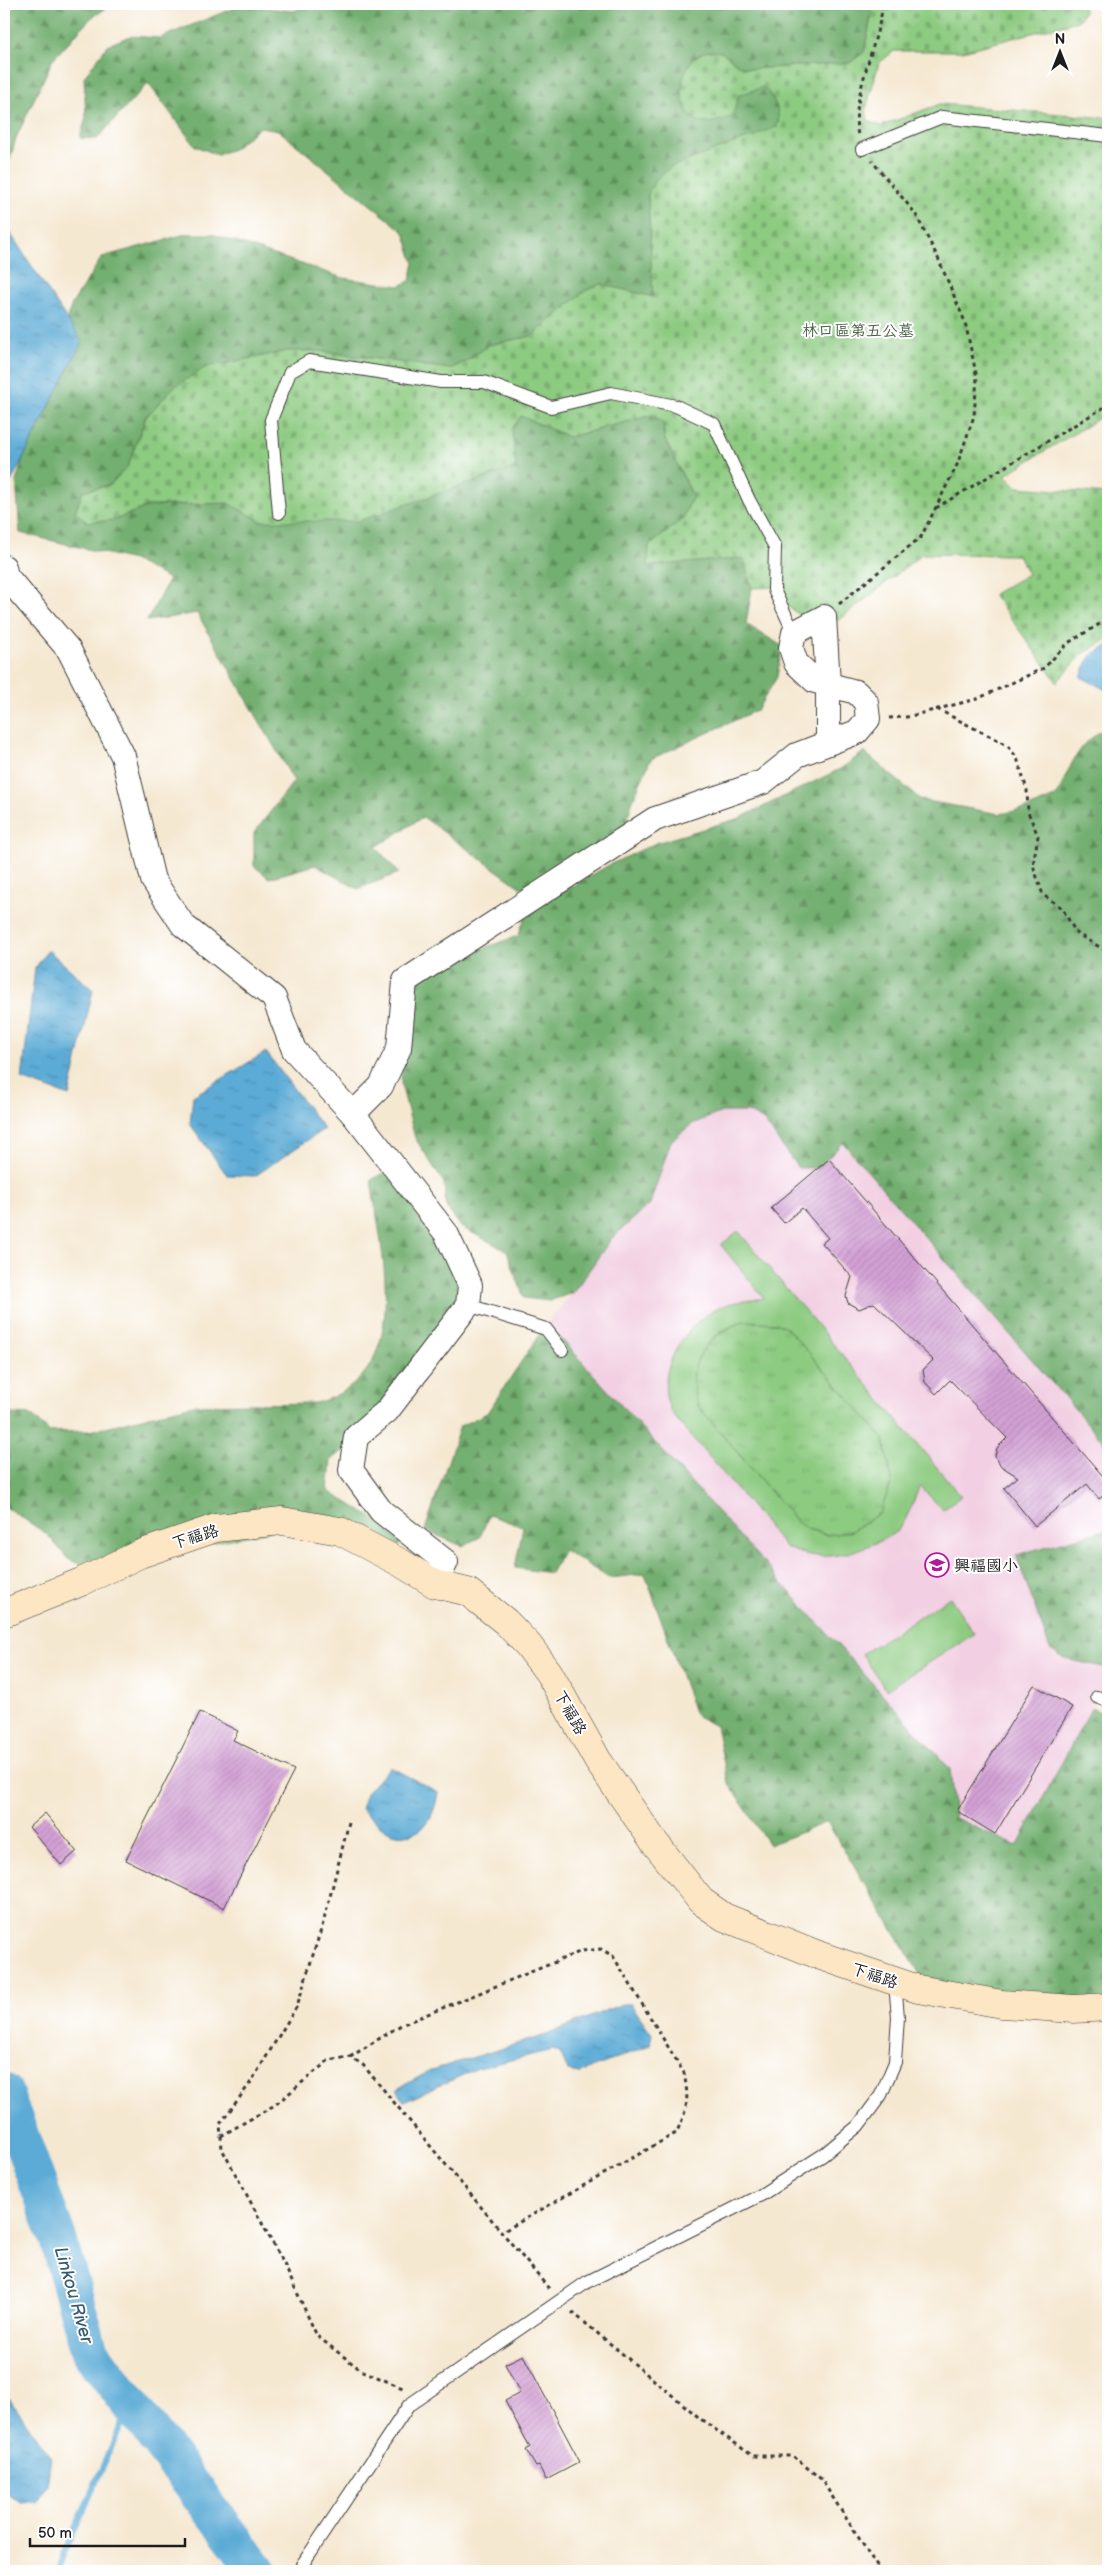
<svg xmlns="http://www.w3.org/2000/svg" width="1112" height="2575" viewBox="0 0 1112 2575" font-family="'Balsamiq Sans','LXGW WenKai TC',sans-serif">
	<style>
		.built { fill: #f2cfe2 }
		.grass { fill: url(#grass-tufts); stroke: #54744e }
		.forest { fill: url(#forest-firs); stroke: #476646 }
		.cemetery { fill: url(#cemetery-stones); stroke: #54744e }
		.park { fill: #8dcb81; stroke: #54744e; fill-rule: evenodd }
		.water { fill: url(#water-ripples); stroke: #3c6479 }
		.lines { fill: none; stroke-linecap: round; stroke-linejoin: round }
		.stream { stroke: #5cabd6; stroke-width: 6 }
		.river { stroke: #5cabd6; stroke-width: 38 }
		.building { fill: url(#building-hatch) }
		.lane-casing { stroke: #3d3b37; stroke-width: 14 }
		.street-casing { stroke: #3d3b37; stroke-width: 26 }
		.secondary-casing { stroke: #3d3b37; stroke-width: 29 }
		.path { stroke: #3d3b37; stroke-width: 3; stroke-dasharray: 4 4; stroke-linecap: butt }
		.lane { stroke: #fff; stroke-width: 12 }
		.street { stroke: #fff; stroke-width: 24 }
		.secondary { stroke: #fce6c4; stroke-width: 28 }
		.labels { text-anchor: middle; stroke-width: 4; stroke-linejoin: round; paint-order: stroke }
		.park-label { font-size: 16px; fill: #496244; stroke: #fff }
		.street-label { font-size: 16px; fill: #1c1c1c; stroke: #fff }
		.poi-label { font-size: 16px; fill: #1c1c1c; stroke: #fff; text-anchor: start }
		.water-label { font-size: 18px; font-style: italic; fill: #395c70; stroke: #fff }
	</style>
	<defs>
		<pattern id="grass-tufts" width="24" height="20" patternUnits="userSpaceOnUse" patternTransform="scale(1.25)"><rect width="24" height="20" fill="#8dcb81"/><path d="M3 7l-1-3M5 7V3M7 7l1-3M15 17l-1-3M17 17v-4M19 17l1-3" fill="none" stroke="#79ae6f"/></pattern>
		<pattern id="forest-firs" width="22" height="20" patternUnits="userSpaceOnUse" patternTransform="scale(1.25)"><rect width="22" height="20" fill="#72af6f"/><path d="M5 1l3.5 6h-7zM16 11l3.5 6h-7z" fill="#5d8e5a"/></pattern>
		<pattern id="cemetery-stones" width="16" height="16" patternUnits="userSpaceOnUse" patternTransform="scale(1.25)"><rect width="16" height="16" fill="#8dcb81"/><path d="M2 7V4a2 2 0 0 1 4 0v3zM10 15v-3a2 2 0 0 1 4 0v3z" fill="#79ae6f"/></pattern>
		<pattern id="water-ripples" width="26" height="14" patternUnits="userSpaceOnUse" patternTransform="scale(1.25)"><rect width="26" height="14" fill="#5cabd6"/><path d="M2 4q2-2 4 0t4 0M15 11q2-2 4 0t4 0" fill="none" stroke="#4b8aad"/></pattern>
		<pattern id="building-hatch" width="6" height="6" patternUnits="userSpaceOnUse" patternTransform="scale(1.25)"><rect width="6" height="6" fill="#d3a1d5"/><path d="M-1 1l2-2M0 6l6-6M5 7l2-2" fill="none" stroke="#b58ab6"/></pattern>
	</defs>
	<rect width="100%" height="100%" fill="#fff"/>
	<filter id="ink" filterUnits="userSpaceOnUse"><feTurbulence type="fractalNoise" baseFrequency=".02" numOctaves="2"/><feDisplacementMap in="SourceGraphic" scale="10" xChannelSelector="R" yChannelSelector="G"/><feConvolveMatrix kernelMatrix="1 2 1 2 8 2 1 2 1" color-interpolation-filters="sRGB"/></filter>
	<filter id="wash" filterUnits="userSpaceOnUse"><feTurbulence type="fractalNoise" baseFrequency=".0096" numOctaves="4" result="noise"/><feDisplacementMap in="SourceGraphic" scale="20" xChannelSelector="R" yChannelSelector="G"/><feGaussianBlur stdDeviation="1.12" result="paint"/><feColorMatrix in="noise" values="0 0 0 0 0 0 0 0 0 0 0 0 0 0 0 0 0 1.4 0 .05"/><feComposite in="paint" operator="in"/></filter>
	<g filter="url(#wash)">
		<rect width="100%" height="100%" fill="#f5e8d1"/>
		<polygon class="built" points="722,1112 748,1112 764,1121 798,1168 818,1168 842,1143 1108,1447 1108,1682 1097,1697 1017,1846 955,1818 950,1769 547,1323 573,1293 611,1239 650,1205 671,1141 692,1124"/>
		<path class="grass" d="M744 1321 777 1323 788 1328 884 1439 892 1481 880 1513 850 1532 827 1535 807 1529 796 1521 698 1406C683 1365 705 1336 744 1321Z"/>
		<g class="forest">
			<polygon points="4,4 113,4 91,18 53,59 16,138 4,181"/>
			<path d="M312 4H874L864 52 850 63 751 69 737 65 728 55 739 95 763 87C774 96 782 113 777 127L648 194 654 297 601 284 585 291 532 336 489 345 467 361 450 369 318 351H289L206 367 146 416 128 466 110 485 83 491 75 512 87 522 114 520 148 506 228 503 261 521 512 429 521 416 569 437 652 415 663 422 665 440 693 496 682 520 649 546 744 558 752 588 746 624 782 646 777 677 757 710 651 759 632 802 624 832 521 888 423 817 376 847 399 873 358 889 315 865 269 878 254 866V833L294 781 197 613 147 621 169 579 133 560 20 533 16 481 72 304 102 257 186 234H212L343 278 399 286 410 281 414 263 404 232 278 130 260 127 235 148 218 155 195 146 148 83 97 139 80 138 86 118 84 77 108 45 130 36 160 38 236 7H262L293 11Z"/>
			<path d="M1108 727V1447L843 1143 818 1168H798L764 1121 748 1112H722L692 1124 671 1141 650 1204 611 1239 573 1293 549 1301 524 1298 507 1251 461 1227 446 1207 444 1183 415 1138 401 1084 404 1007 416 983 438 964 518 936 527 912 609 865 656 843 740 818 840 769 864 752 921 800 1000 814 1026 809 1057 796C1070 767 1077 743 1108 727Z"/>
			<path d="M393 1168 473 1278 389 1417 331 1460 328 1491 401 1535 398 1551 325 1519 90 1569 68 1559 47 1534 4 1506V1420L10 1414 31 1415 50 1432 90 1431 193 1405 315 1403C416 1378 382 1256 371 1180Z"/>
			<polygon points="547,1323 950,1769 955,1818 1017,1846 1092,1707 1108,1718 1108,2010 926,1984 827,1822 769,1845 728,1782 716,1726 695,1715 645,1574 609,1578 564,1550 551,1573 515,1568 523,1527 489,1515 480,1537 462,1546 425,1530 460,1426 487,1413"/>
			<polygon points="1108,1529 1108,1668 1065,1659 1050,1649 1016,1555"/>
		</g>
		<path class="cemetery" d="M874 4H1083L1084 12 1078 21 963 51H894L879 63 866 109 868 121 881 126 940 104 1108 118V413L1005 475 1018 487 1108 494V639L1083 654 1057 682 993 594 1028 574 1018 555 922 554 838 621 822 607 803 617 785 605 782 587 752 588 743 558 648 566 649 546 682 520 693 496 665 440 663 422 652 415 569 437 521 416 512 429 516 467 358 521H261L228 503 148 506 114 520 87 522 75 512 83 491 110 485 128 466 146 417 173 388 206 367 289 351H318L450 369 467 361 489 345 532 336 585 291 601 284 653 297 648 194 656 179 671 167 777 127C782 113 774 96 763 87L739 95 732 117C722 119 708 126 698 121 670 107 681 49 714 51 724 51 729 58 736 64 740 67 746 67 751 69L850 63 864 52Z"/>
		<g class="park">
			<path d="M738 1231 961 1496 943 1510 920 1486C913 1500 908 1520 897 1531 889 1537 879 1542 870 1545 840 1558 815 1561 785 1547 759 1516 733 1485 707 1454 696 1441 682 1428 673 1414 650 1378 683 1326 716 1309 731 1301 748 1301 764 1298L721 1245ZM744 1321 776 1323 788 1329 884 1439 892 1481 880 1513 850 1532 827 1535 807 1529 796 1521 698 1406C683 1365 705 1335 744 1321Z"/>
			<polygon points="950,1597 974,1634 886,1690 862,1654"/>
		</g>
		<g class="water">
			<polygon points="4,233 10,233 82,342 11,482 4,477"/>
			<polygon points="1108,645 1108,691 1081,677 1090,656"/>
			<polygon points="48,950 93,990 69,1096 22,1079 35,968"/>
			<polygon points="266,1052 324,1129 255,1176 227,1175 190,1124 193,1096"/>
			<path d="M390 1767 438 1792C435 1816 422 1842 393 1833 382 1830 370 1816 361 1809L366 1793Z"/>
			<polygon points="622,2004 631,2004 652,2034 650,2045 580,2073 568,2071 560,2053 552,2050 478,2068 404,2102 397,2089 432,2070 546,2035"/>
			<polygon points="4,2396 10,2400 51,2457 47,2485 37,2502 21,2502 4,2492"/>
		</g>
		<g class="lines">
			<polyline class="stream" points="59,2571 65,2552 130,2405"/>
			<polyline class="river" points="4,2092 57,2236 90,2352 258,2571"/>
		</g>
		<g id="blocks">
			<g class="building">
				<polygon points="829,1159 1108,1482 1108,1492 1099,1499 1087,1484 1035,1526 1004,1488 1018,1477 1001,1466 995,1456 997,1448 1007,1438 950,1380 936,1394 925,1382 923,1370 933,1360 874,1303 859,1309 848,1303 846,1296 852,1277 822,1243 828,1238 802,1208 784,1223 771,1208"/>
				<polygon points="1034,1685 1072,1707 995,1834 957,1811"/>
				<polygon points="200,1712 238,1731 233,1740 294,1770 224,1908 126,1860"/>
				<polygon points="45,1813 77,1851 61,1865 29,1827"/>
				<polygon points="523,2355 580,2462 546,2480 539,2466 536,2467 526,2450 530,2447 505,2401 520,2393 505,2364"/>
			</g>
		</g>
	</g>
	<g filter="url(#ink)">
		<use href="#blocks" fill-opacity="0" stroke="#3d3b37" stroke-width="1"/>
		<g class="lines">
			<g class="lane-casing">
				<g id="lane">
					<polyline points="862,149 942,117 1108,136"/>
					<polyline points="279,513 271,420 290,372 309,361 441,382 484,382 551,407 611,393 676,406 714,424 749,500 775,547 774,590 794,633"/>
					<polyline points="468,1305 546,1329 562,1350"/>
					<polyline points="1097,1697 1108,1701"/>
					<polyline points="298,2571 409,2405 587,2282 761,2195 823,2155 858,2126 881,2095 895,2062 898,2017 895,1983"/>
				</g>
			</g>
			<g class="street-casing">
				<g id="street">
					<polyline points="4,567 6,576 69,650 123,756 153,880 183,925 274,998 294,1050 353,1114 446,1233 470,1285 468,1305 387,1411 356,1437 351,1470 381,1511 446,1562 435,1584"/>
					<polyline points="353,1114 381,1086 399,1048 405,981 655,819 763,782 797,755 857,732 868,719 866,702 856,692 815,681 796,663 791,648 794,633 824,617 828,684 828,743"/>
				</g>
			</g>
			<g class="secondary-casing">
				<polyline id="secondary" points="4,1613 81,1582 140,1554 216,1528 282,1521 340,1531 401,1563 435,1584 468,1592 506,1622 528,1645 549,1673 598,1761 655,1843 701,1901 724,1917 821,1956 918,1989 1002,2004 1074,2009 1108,2007"/>
			</g>
			<g class="path">
				<path d="M858 134C849 104 879 40 883 4"/>
				<polyline points="936,508 1108,405"/>
				<polyline points="839,604 921,537 957,465 974,416 977,378 965,322 938,258 915,213 872,161"/>
				<polyline points="937,709 1007,745 1017,758 1027,790 1028,812 1038,836 1033,865 1043,895 1062,908 1076,933 1108,952"/>
				<polyline points="889,718 907,717 977,699 1044,668 1068,643 1108,619"/>
				<polyline points="349,1822 324,1920 297,2006 251,2082 220,2124 222,2149 284,2264 317,2336 361,2370 405,2389"/>
				<path d="M350 2057 401 2025 582 1951 601 1949 613 1956 684 2073C689 2099 688 2110 676 2133L502 2232"/>
				<polyline points="221,2136 275,2105 329,2060 350,2057 363,2065 550,2290"/>
				<polyline points="572,2312 702,2420 753,2456 793,2456 821,2479 880,2571"/>
			</g>
			<use href="#lane" class="lane"/>
			<use href="#street" class="street"/>
			<use href="#secondary" class="secondary"/>
		</g>
	</g>
	<defs>
		<g id="school-ring" transform="scale(1.25)"><circle r="9.5" fill="#fff" stroke="#b5179e" stroke-width="1.5"/><path d="M0-5L7-2L0 1L-7-2ZM-4 1L0 2.5L4 1V4Q0 6-4 4Z" fill="#b5179e"/></g>
	</defs>
	<g fill-rule="evenodd">
		<use href="#school-ring" x="937" y="1565"/>
	</g>
	<g class="labels">
		<g class="park-label">
			<text x="858" y="336">林口區第五公墓</text>
		</g>
		<g class="street-label">
			<text transform="translate(195 1536) rotate(-17)" y="6">下福路</text>
			<text transform="translate(571 1712) rotate(61)" y="6">下福路</text>
			<text transform="translate(875 1975) rotate(19)" y="6">下福路</text>
		</g>
		<g class="poi-label">
			<text x="954" y="1571">興福國小</text>
		</g>
		<g class="water-label">
			<text transform="translate(74 2295) rotate(74)" y="6">Linkou River</text>
		</g>
	</g>
	<rect width="1112" height="2575" fill="none" stroke="#fff" stroke-width="20"/>
	<g transform="translate(1060 52)" stroke="#ffffff" stroke-width="4" paint-order="stroke">
	<path d="M0-4L9 19L0 12L-9 19Z" fill="#1c1c1c"/>
	<text y="-8" font-size="14" font-weight="bold" text-anchor="middle" fill="#1c1c1c">N</text>
	</g>
	<path d="M30 2538v8h155v-8" fill="none" stroke="#1c1c1c" stroke-width="2.5"/>
	<text x="38" y="2538" font-size="15" fill="#1c1c1c" stroke="#ffffff" stroke-width="4" paint-order="stroke">50 m</text>
</svg>
